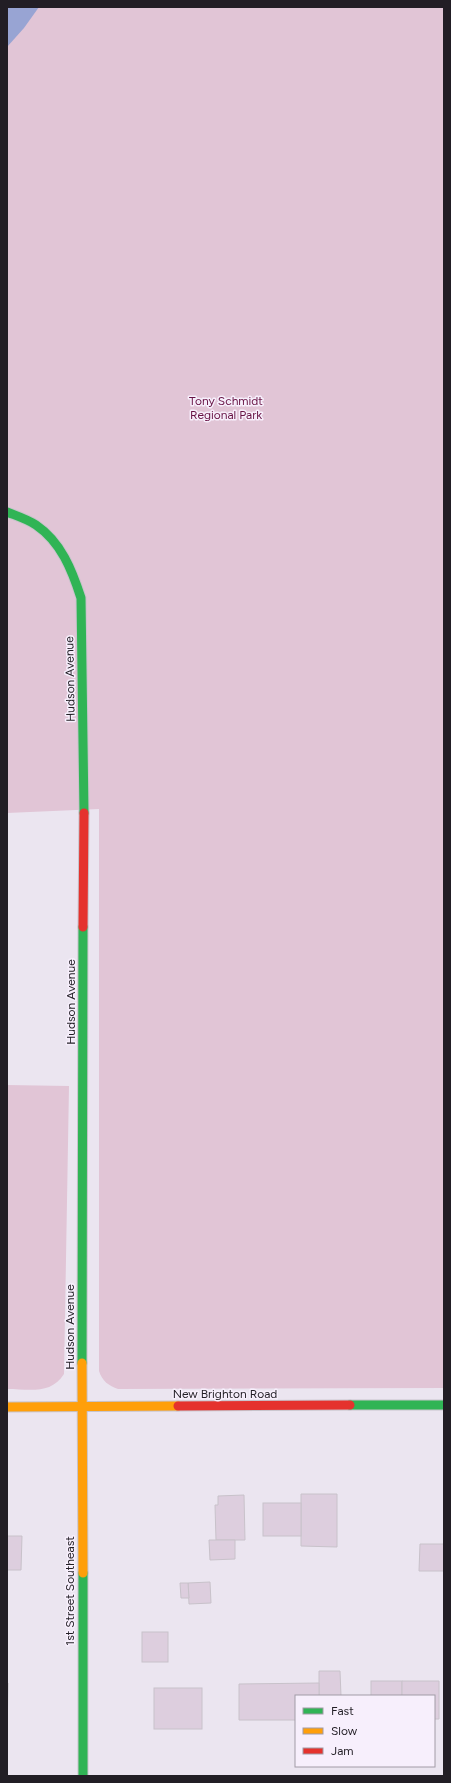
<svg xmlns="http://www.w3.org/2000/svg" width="451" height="1783" viewBox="0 0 451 1783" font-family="Figtree,sans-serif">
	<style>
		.green { fill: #e1c5d6 }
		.water { fill: #98a4d3 }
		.building { fill: #ddcede; stroke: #c8c2ca }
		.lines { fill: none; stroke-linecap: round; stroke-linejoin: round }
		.fast-casing { stroke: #c7c3cb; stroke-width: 11 }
		.slow-casing { stroke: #c7c3cb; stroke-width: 11 }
		.jam-casing { stroke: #c7c3cb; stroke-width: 11 }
		.fast { stroke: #30b455; stroke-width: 9 }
		.slow { stroke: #ff9f0a; stroke-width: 9 }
		.jam { stroke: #e5322d; stroke-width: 9 }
		.labels { text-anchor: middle; stroke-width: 3; stroke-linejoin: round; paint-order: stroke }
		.park-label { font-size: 12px; fill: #671244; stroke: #f7effc }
		.street-label { font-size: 12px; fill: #221e25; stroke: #f7effc }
	</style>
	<rect width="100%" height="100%" fill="#ebe5f0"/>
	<g class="green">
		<path d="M7 7H444V1388L118 1389C109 1386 102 1381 99 1371V809L7 813Z"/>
		<path d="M7 1085 69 1086 64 1374C51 1395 29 1389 7 1389Z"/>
	</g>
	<polygon class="water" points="7,7 39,7 24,28 7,47"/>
	<g class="building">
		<polygon points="301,1494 337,1494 337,1547 301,1546"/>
		<polygon points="244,1495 245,1540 216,1540 215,1505 218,1505 218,1496"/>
		<rect x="263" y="1503" width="38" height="33"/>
		<polygon points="7,1536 22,1536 21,1570 7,1570"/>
		<polygon points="209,1540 235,1540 235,1559 210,1560"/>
		<polygon points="420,1544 444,1544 444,1571 419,1571"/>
		<polygon points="210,1582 211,1603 189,1604 188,1583"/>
		<polygon points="180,1583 188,1583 189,1598 181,1598"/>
		<rect x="142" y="1632" width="26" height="30"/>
		<polygon points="319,1671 340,1671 341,1696 319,1696"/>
		<rect x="371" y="1681" width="31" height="15"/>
		<polygon points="402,1681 439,1681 439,1719 434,1719 434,1696 402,1696"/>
		<polygon points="7,1683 8,1683 7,1735"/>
		<polygon points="319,1683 319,1696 296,1696 296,1720 239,1720 239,1684"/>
		<rect x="154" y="1688" width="48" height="41"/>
	</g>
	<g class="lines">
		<g class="fast-casing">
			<g id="fast">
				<path d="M7 512C17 516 27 519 36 525 61 542 72 570 81 598L84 813"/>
				<polyline points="82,1363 83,927"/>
				<polyline points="350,1405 444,1405"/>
				<polyline points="83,1573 83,1776"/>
			</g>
		</g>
		<g class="slow-casing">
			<g id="slow">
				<polyline points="82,1363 83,1573"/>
				<polyline points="7,1407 178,1406"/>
			</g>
		</g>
		<g class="jam-casing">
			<g id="jam">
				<polyline points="83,927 84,813"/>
				<polyline points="178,1406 350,1405"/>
			</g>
		</g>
		<use href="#fast" class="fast"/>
		<use href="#slow" class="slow"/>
		<use href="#jam" class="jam"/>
	</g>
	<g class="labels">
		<g class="park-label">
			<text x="226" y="405">Tony Schmidt<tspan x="226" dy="14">Regional Park</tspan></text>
		</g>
		<g class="street-label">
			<text transform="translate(70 679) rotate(-91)" y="4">Hudson Avenue</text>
			<text transform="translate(71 1002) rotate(-90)" y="4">Hudson Avenue</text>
			<text transform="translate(70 1327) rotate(-90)" y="4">Hudson Avenue</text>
			<text x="225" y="1398">New Brighton Road</text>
			<text transform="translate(70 1591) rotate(-90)" y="4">1st Street Southeast</text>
		</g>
	</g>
	<rect width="451" height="1783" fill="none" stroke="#221e25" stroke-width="16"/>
	<rect x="295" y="1695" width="140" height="72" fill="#f7effc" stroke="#a29ba6"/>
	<rect x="303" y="1708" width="20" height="6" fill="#30b455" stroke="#a29ba6"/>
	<text x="331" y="1715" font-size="12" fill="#221e25">Fast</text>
	<rect x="303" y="1728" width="20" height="6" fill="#ff9f0a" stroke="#a29ba6"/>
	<text x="331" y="1735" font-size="12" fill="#221e25">Slow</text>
	<rect x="303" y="1748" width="20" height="6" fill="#e5322d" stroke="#a29ba6"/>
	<text x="331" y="1755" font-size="12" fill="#221e25">Jam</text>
</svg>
